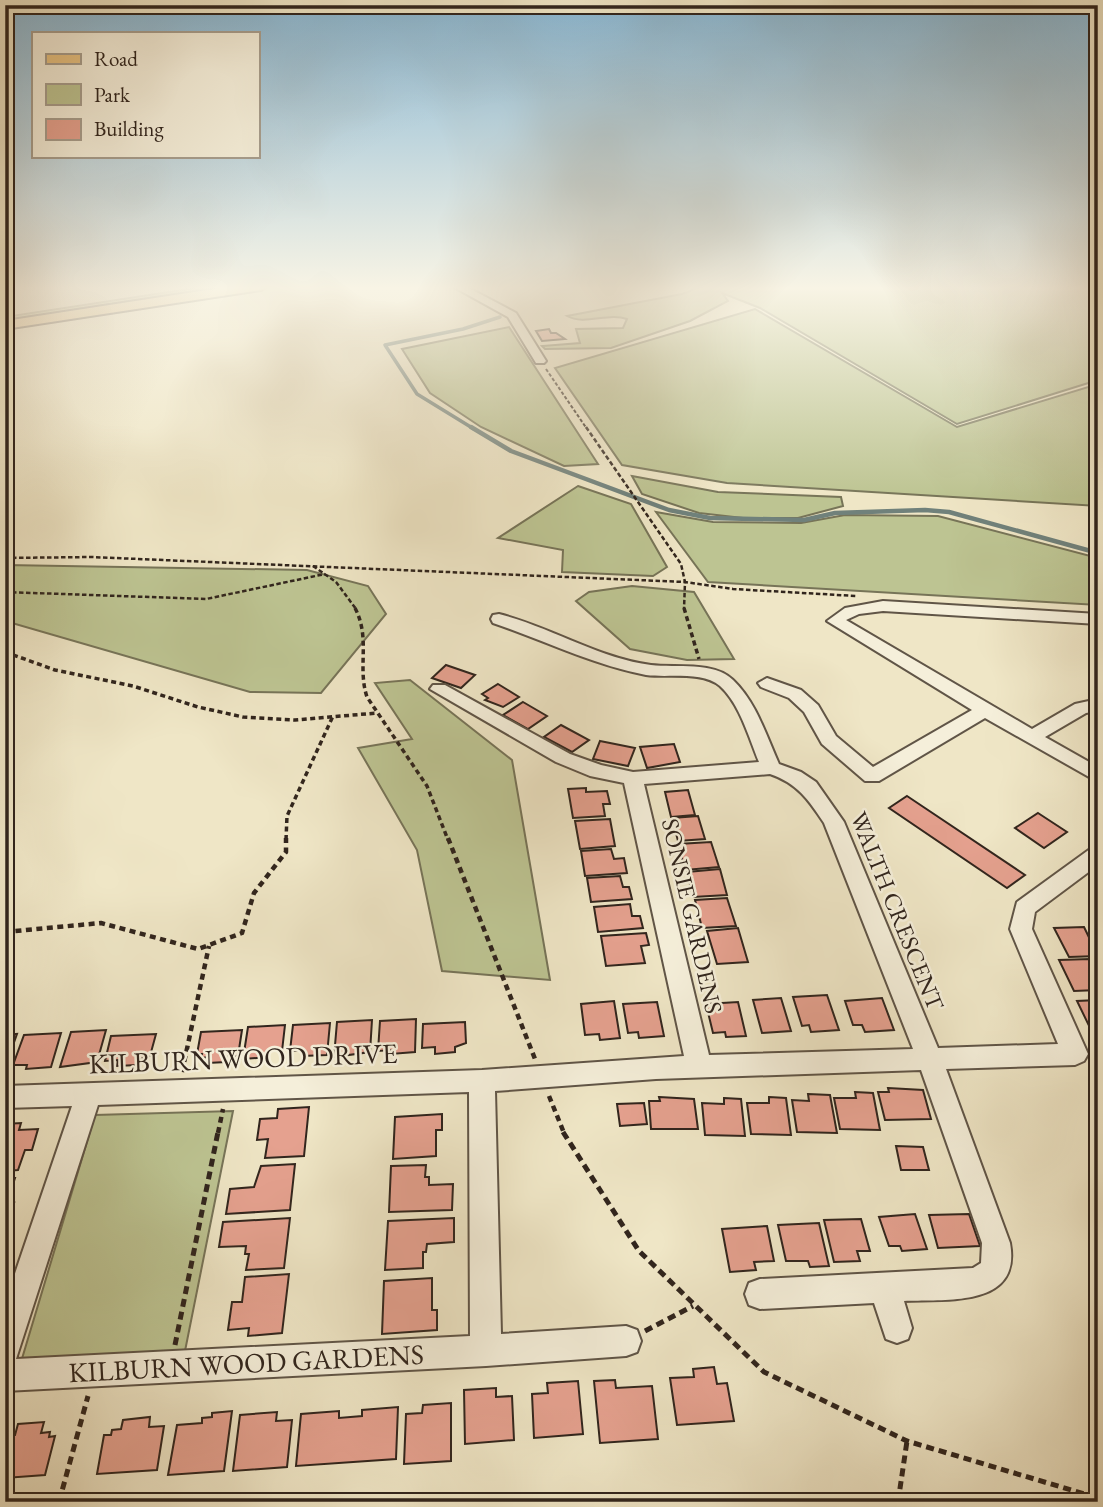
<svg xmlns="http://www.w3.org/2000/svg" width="1103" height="1507" viewBox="0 0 1103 1507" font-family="'EB Garamond',serif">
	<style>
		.green { fill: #bdc492; stroke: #777458; stroke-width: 2 }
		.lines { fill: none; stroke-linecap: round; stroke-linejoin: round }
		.stream-far1 { stroke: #70817b; stroke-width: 3.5 }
		.stream { stroke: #70817b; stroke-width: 4.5 }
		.building { fill: #e5a18f; stroke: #31251d; stroke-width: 2 }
		.minor-casing { stroke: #605547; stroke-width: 4 }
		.major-casing { stroke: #31251d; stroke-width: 4 }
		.path-far4 { stroke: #31251d; stroke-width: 2; stroke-dasharray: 3.5 2; stroke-linecap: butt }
		.path-far3 { stroke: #31251d; stroke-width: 2.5; stroke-dasharray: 4.5 2.5; stroke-linecap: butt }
		.path-far2 { stroke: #31251d; stroke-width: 3.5; stroke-dasharray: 5 3.5; stroke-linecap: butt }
		.path-far1 { stroke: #31251d; stroke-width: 4.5; stroke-dasharray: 6 4.5; stroke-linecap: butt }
		.path { stroke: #31251d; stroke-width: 5; stroke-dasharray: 8 5; stroke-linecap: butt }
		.minor { fill: #f5efda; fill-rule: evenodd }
		.major { fill: #e8c383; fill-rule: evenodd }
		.labels { text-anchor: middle; stroke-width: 5; stroke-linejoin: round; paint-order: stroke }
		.street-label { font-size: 24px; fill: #31251d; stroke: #f5efda }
		.near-street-label { font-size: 28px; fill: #31251d; stroke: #f5efda }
	</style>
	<rect width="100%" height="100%" fill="#efe6c6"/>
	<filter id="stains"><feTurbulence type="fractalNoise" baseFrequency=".00286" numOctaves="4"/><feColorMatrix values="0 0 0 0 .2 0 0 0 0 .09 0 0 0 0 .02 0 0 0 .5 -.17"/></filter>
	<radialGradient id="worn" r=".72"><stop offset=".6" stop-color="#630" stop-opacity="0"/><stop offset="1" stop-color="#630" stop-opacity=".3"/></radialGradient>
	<g class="green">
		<polygon points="208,286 235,286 5,322 5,317"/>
		<path d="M703 286H1098V380L957 424 760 308 722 293 728 301 690 321 611 348 545 349 542 346 580 343 576 329 623 328 627 319C608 312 585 326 567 316L682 294Z"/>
		<polygon points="755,309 957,427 1098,384 1098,506 727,483 622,465 555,368"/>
		<polygon points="509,327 598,464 564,466 481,427 430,393 402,349"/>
		<polygon points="632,476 718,492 841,497 843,506 798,518 743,518 699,513 642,494"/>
		<polygon points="578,486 631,504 667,567 653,576 562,572 563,550 498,538"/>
		<polygon points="656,512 713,522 801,523 845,515 938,516 1098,558 1098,605 708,582"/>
		<polygon points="5,565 307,570 368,586 386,614 321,693 250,692 5,621"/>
		<polygon points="632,586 694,592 734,659 687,660 630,649 576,601 589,592"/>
		<polygon points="410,680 512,760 550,980 442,971 417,850 358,748 412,739 375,683"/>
		<polygon points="233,1111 184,1356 21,1362 95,1115"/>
	</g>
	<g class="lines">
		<polyline class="stream-far1" points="474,429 417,394 385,345 463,329 500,317"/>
		<polyline class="stream" points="471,427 511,451 669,510 710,518 804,520 835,513 925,510 949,512 1098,553"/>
	</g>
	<g class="building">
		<polygon points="549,329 551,333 556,333 565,339 542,341 536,331"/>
		<polygon points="446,665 475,675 461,688 432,678"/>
		<polygon points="498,684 519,697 503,707 485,700 488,698 482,694"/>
		<polygon points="523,702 547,716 528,729 503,715"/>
		<polygon points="561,725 589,740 572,752 544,737"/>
		<polygon points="600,741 635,748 628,766 593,759"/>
		<polygon points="674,744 680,762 647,768 640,747"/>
		<polygon points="586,788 586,792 607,791 610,804 603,804 605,816 573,818 568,789"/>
		<polygon points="688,790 695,815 671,817 665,792"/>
		<polygon points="907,796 1025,875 1007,888 889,808"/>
		<polygon points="1038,813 1067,832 1044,848 1015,828"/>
		<polygon points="698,816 705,839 678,841 672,818"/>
		<polygon points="610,819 615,846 580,849 575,821"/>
		<polygon points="711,842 719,867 685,870 678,844"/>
		<polygon points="611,849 614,859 624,858 627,873 585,876 581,851"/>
		<polygon points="720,869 727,895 693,897 687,872"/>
		<polygon points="620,876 623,887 629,887 632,899 591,902 587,878"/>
		<polygon points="727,898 736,926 702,928 695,900"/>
		<polygon points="630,904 632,916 640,916 643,928 598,932 594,907"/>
		<polygon points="1084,927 1098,956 1069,957 1054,928"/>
		<polygon points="738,928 748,962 717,964 707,931"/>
		<polygon points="646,933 649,945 641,946 645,963 606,966 601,936"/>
		<polygon points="1090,959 1098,975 1098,990 1074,991 1059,960"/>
		<polygon points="827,995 839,1030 811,1032 809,1025 802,1026 793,997"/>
		<polygon points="781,998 791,1031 762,1033 753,1000"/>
		<polygon points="882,998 894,1030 865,1032 862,1025 853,1025 845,1001"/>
		<polygon points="1098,1000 1098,1036 1094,1036 1077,1001"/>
		<polygon points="614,1001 620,1038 600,1040 599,1034 585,1035 581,1004"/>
		<polygon points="657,1002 664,1036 639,1038 638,1032 628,1033 623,1004"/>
		<polygon points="738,1002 746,1036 726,1037 725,1032 713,1033 706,1004"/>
		<polygon points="416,1019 415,1052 391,1054 392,1050 378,1051 380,1021"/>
		<polygon points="372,1020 370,1052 334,1057 337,1022"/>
		<polygon points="465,1022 466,1043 455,1047 455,1052 435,1054 435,1047 422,1048 423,1024"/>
		<polygon points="330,1023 327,1055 302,1056 302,1050 290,1051 293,1025"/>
		<polygon points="285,1025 282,1051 269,1051 269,1057 243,1059 248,1027"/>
		<polygon points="106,1030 97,1062 60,1067 71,1032"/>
		<polygon points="242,1030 238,1056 227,1056 226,1062 208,1063 209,1057 201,1058 202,1054 197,1054 201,1032"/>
		<polygon points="61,1033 51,1067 26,1069 27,1065 13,1065 24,1035"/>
		<polygon points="17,1034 6,1065 5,1065 5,1035"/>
		<polygon points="156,1034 150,1056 138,1059 137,1065 117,1066 118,1060 105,1061 111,1036"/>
		<polygon points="888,1088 923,1090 931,1119 885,1120 878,1092 889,1092"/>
		<polygon points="855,1092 873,1093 880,1130 840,1129 834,1098 856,1098"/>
		<polygon points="808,1094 830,1095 837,1133 797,1132 792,1100 809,1101"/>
		<polygon points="659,1097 694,1099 698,1129 651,1129 649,1101 660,1101"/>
		<polygon points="769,1097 786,1098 791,1135 751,1134 747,1103 769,1103"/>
		<polygon points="724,1098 741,1099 745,1136 705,1135 702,1103 724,1104"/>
		<polygon points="644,1103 647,1124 620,1126 617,1104"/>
		<polygon points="309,1107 304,1156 265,1158 268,1139 257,1140 260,1119 277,1118 278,1109"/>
		<polygon points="442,1114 442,1130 436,1130 436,1156 393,1159 395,1117"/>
		<polygon points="21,1123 19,1130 38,1129 32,1150 25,1150 18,1170 5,1171 5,1124"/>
		<polygon points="896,1146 923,1147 929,1170 901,1170"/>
		<polygon points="295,1164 290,1210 226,1214 230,1189 254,1187 261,1166"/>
		<polygon points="426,1165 425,1177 429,1177 429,1185 453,1184 452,1210 389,1212 391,1166"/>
		<polygon points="5,1178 15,1178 9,1197 13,1196 11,1204 14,1203 8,1222 5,1223"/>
		<polygon points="915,1214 927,1249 902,1251 900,1246 889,1246 879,1217"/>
		<polygon points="969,1214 980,1246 938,1248 929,1215"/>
		<polygon points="290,1218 284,1268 246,1270 249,1254 245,1254 246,1246 219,1247 223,1222"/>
		<polygon points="454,1218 454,1242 427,1244 426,1252 423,1252 423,1268 385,1270 388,1221"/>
		<polygon points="861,1219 870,1251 857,1251 860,1261 834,1262 824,1220"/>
		<polygon points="819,1223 829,1266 810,1267 808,1261 786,1261 778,1225"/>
		<polygon points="767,1226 774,1261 754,1262 756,1270 730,1272 722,1229"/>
		<polygon points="289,1274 282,1333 248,1336 249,1328 228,1330 232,1302 242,1302 245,1277"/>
		<polygon points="432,1278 432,1310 437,1310 437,1330 382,1334 384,1281"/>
		<polygon points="714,1367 717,1384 727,1383 734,1421 677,1425 670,1378 694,1377 693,1369"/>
		<polygon points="615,1380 616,1388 652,1386 658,1439 600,1443 594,1381"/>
		<polygon points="578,1381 583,1434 534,1438 532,1394 548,1393 547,1383"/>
		<polygon points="496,1388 496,1397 512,1396 514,1440 465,1444 464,1390"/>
		<polygon points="451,1403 451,1461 404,1464 406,1414 422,1413 423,1405"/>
		<polygon points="398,1407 396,1459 296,1466 301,1414 339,1411 339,1418 362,1416 362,1410"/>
		<polygon points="232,1411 224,1471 168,1475 177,1425 202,1423 202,1418 212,1417 212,1413"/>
		<polygon points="277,1412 276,1421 292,1420 287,1467 233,1471 240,1415"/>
		<polygon points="150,1417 149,1427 164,1426 157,1470 97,1474 104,1435 111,1435 112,1430 121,1429 123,1420"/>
		<polygon points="44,1422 41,1433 50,1432 49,1437 55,1436 45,1475 5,1478 5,1435 15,1435 18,1424"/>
	</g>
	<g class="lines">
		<g class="minor-casing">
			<g id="minor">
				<polygon points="452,286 465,286 516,313 546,361 544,363 536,363 508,317"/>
				<polygon points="883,601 1098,614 1098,624 883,611 859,614 846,620 1032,729 1075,704 1098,699 1098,711 1086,713 1045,737 1098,767 1098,782 985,718 879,781 865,781 822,744 804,712 789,698 761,687 758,683 767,678 801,690 818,705 836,736 873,767 972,710 827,621 845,608"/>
				<path d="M499 614C551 627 598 658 651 665 676 668 714 661 733 680 756 702 766 735 779 764L801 772 816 782 844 822 938 1048 1058 1044 1010 929 1017 902 1090 849 1098 847V865L1035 912 1032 929 1088 1054 1084 1061 1075 1065 946 1069 1010 1243C1022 1308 946 1299 904 1301L912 1328 908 1339 897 1343 886 1339 874 1303 760 1309 749 1305 745 1294 749 1283 760 1279 973 1268 981 1263 982 1243 921 1070 656 1079 495 1091 501 1334 626 1326 637 1330 641 1341 637 1352 626 1356 486 1366 5 1391V1303L72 1106 5 1108V1086L482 1070 684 1056 624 783 590 776 556 762 430 689 433 685H445L570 754 601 765 633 772 759 762C749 738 740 704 720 686 702 671 668 678 646 675 593 665 544 640 493 623L491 619 493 615ZM770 774C797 783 809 800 824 823L913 1049 709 1055 644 784ZM469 1092 470 1336 16 1359 98 1105Z"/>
			</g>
		</g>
		<g class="major-casing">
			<polygon id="major" points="233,286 267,286 261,290 5,329 5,321"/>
		</g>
		<polyline class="path-far4" points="546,369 587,429"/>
		<g class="path-far3">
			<polyline points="586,427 681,564 685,582 684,609"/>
			<polyline points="5,558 91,557 685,582 733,589 856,596"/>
			<polyline points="313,566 336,582 356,609"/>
			<polyline points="5,592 206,599 325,574"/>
		</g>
		<g class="path-far2">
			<path d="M355 608C371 639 357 667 367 697L427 786 448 840"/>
			<polyline points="684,608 699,659"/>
			<polyline points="5,652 55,670 133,686 198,707 243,717 295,720 377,713"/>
			<polyline points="286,840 287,816 333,716"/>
		</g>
		<g class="path-far1">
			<polyline points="448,838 535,1059"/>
			<polyline points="5,932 101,923 198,949 242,933 254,893 286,852 286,838"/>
			<polyline points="182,1072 209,946"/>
			<polyline points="549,1096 564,1133"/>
			<polyline points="218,1133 223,1109"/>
		</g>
		<g class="path">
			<polyline points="563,1132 639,1251 764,1372 907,1441 1098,1498"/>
			<polyline points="645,1331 693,1306"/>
			<polyline points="175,1345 218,1132"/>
			<polyline points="59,1502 88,1396"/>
			<polyline points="898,1502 907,1441"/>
		</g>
		<use href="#minor" class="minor"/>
		<use href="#major" class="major"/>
	</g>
	<linearGradient id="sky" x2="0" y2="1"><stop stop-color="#89b8d5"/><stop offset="0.58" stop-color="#f8f4e5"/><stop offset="1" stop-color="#f8f4e5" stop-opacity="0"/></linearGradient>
	<rect width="1103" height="497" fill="url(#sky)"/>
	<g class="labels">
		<g class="street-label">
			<text transform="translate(897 911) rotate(68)" y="8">WALTH CRESCENT</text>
			<text transform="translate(692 916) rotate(77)" y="8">SONSIE GARDENS</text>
		</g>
		<g class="near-street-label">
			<text transform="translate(243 1058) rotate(-2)" y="10">KILBURN WOOD DRIVE</text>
			<text transform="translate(246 1363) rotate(-3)" y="10">KILBURN WOOD GARDENS</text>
		</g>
	</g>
	<rect width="1103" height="1507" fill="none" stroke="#efe6c6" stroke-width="28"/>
	<rect x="7" y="7" width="1089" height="1493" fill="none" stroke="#31251d" stroke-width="3.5"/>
	<rect x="14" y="14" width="1075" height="1479" fill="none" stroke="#31251d" stroke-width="2"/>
	<rect x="32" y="32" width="228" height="126" fill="#f5efda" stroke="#a79e8e" stroke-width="2"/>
	<rect x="46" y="54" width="35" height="10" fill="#e8c383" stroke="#a79e8e" stroke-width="2"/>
	<text x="94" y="66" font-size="21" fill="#31251d">Road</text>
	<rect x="46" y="84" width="35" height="21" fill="#bdc492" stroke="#a79e8e" stroke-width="2"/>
	<text x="94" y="102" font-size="21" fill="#31251d">Park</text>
	<rect x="46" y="119" width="35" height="21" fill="#e5a18f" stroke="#a79e8e" stroke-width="2"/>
	<text x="94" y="136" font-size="21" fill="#31251d">Building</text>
	<rect width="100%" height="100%" filter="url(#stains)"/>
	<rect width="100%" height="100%" fill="url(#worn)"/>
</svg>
